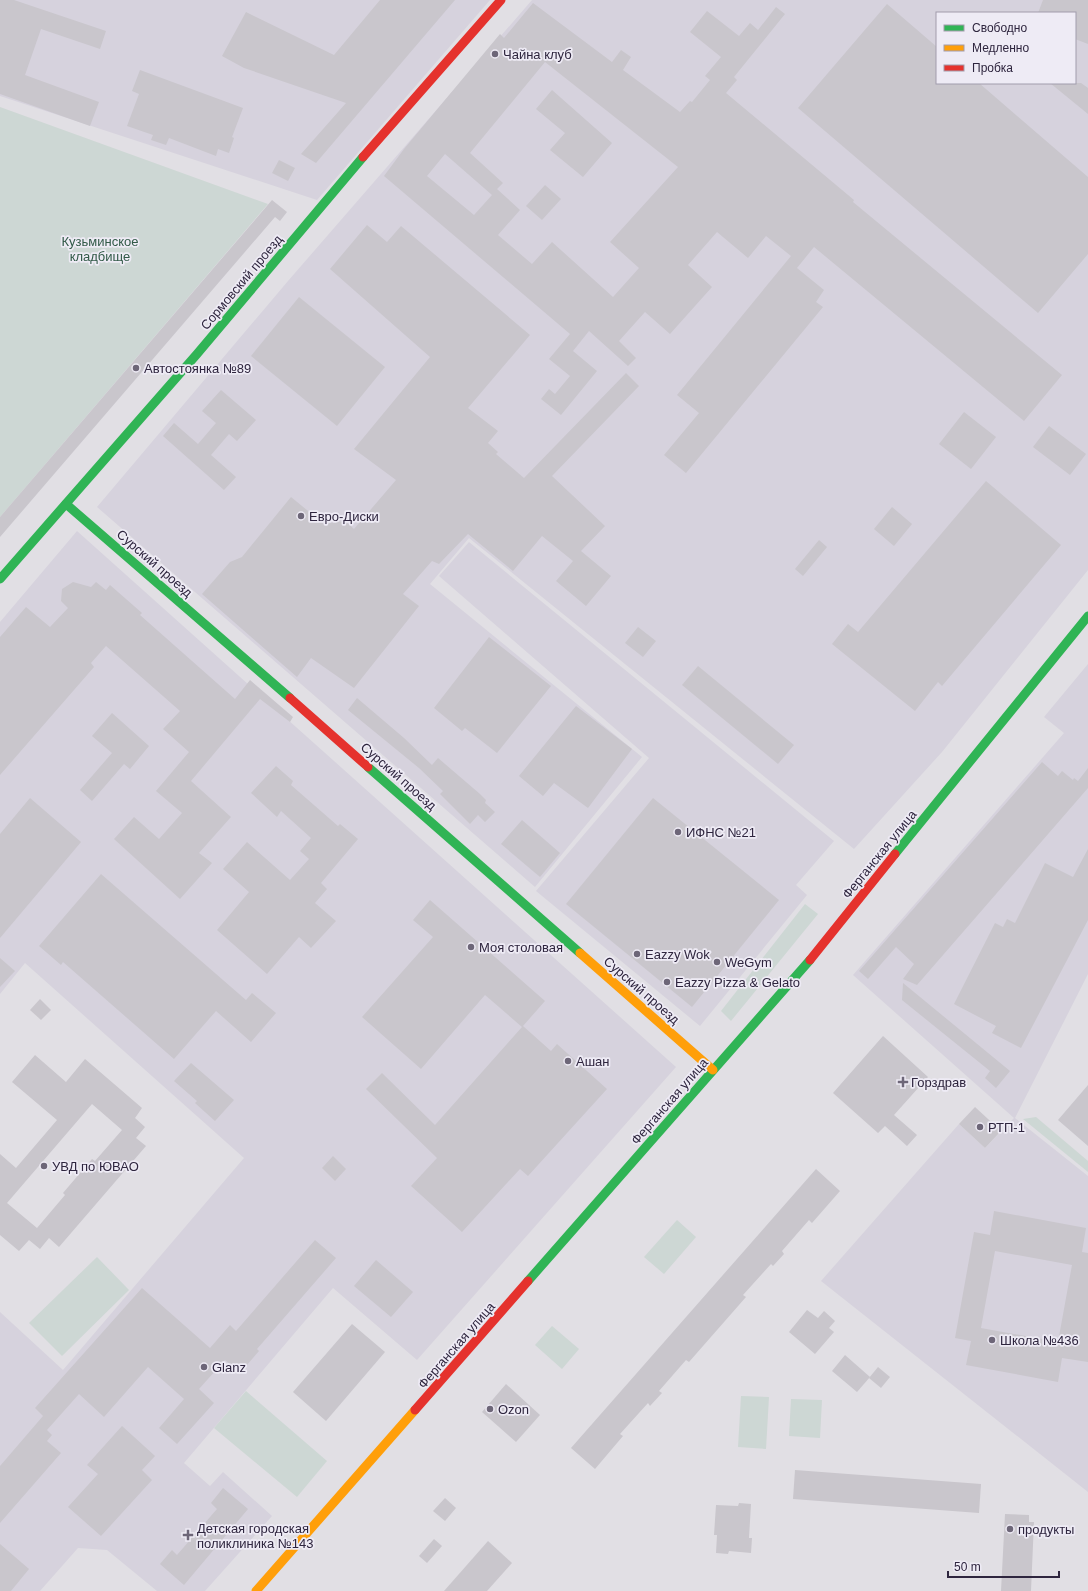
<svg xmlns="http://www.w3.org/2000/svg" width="1088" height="1591" viewBox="0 0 1088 1591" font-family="Arial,sans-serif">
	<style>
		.built { fill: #d6d2dd; fill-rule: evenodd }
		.green { fill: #cdd7d4 }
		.building { fill: #c9c6cc; fill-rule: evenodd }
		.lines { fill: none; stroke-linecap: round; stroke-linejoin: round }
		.fast { stroke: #30b455; stroke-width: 9 }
		.slow { stroke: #ff9f0a; stroke-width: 9 }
		.jam { stroke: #e5322d; stroke-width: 9 }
		.poi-dot { fill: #6d6678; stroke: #eeebf5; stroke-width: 1.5 }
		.labels { text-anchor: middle; stroke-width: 3.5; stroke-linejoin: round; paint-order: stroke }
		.poi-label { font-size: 13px; fill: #2e253e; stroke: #eeebf5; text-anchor: start }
		.park-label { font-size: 13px; fill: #325a48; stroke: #eeebf5 }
		.street-label { font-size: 13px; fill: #2e253e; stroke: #eeebf5 }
	</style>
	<rect width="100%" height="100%" fill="#e1dfe4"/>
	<g class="built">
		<polygon points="0,0 490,0 317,200 0,96"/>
		<path d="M532 0H1088V570L942 752 854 849 469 538 430 584 642 757 535 887 97 507 288 281ZM937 13H1075V83H937Z"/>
		<polygon points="77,531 676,1067 417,1360 333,1288 184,1463 210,1486 223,1472 272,1516 205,1591 157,1591 107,1550 78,1548 40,1591 0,1591 0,1312 63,1370 244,1158 25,963 0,994 0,622"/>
		<polygon points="469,542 834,841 796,885 807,895 700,1026 536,891 649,758 439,576"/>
		<polygon points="1088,664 1088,974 1015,1118 1088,1176 1088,1492 821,1281 959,1124 985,1148 1014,1118 853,975 1064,733 1044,717"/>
	</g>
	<g class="green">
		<polygon points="0,107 268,204 0,517"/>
		<polygon points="805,904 818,914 731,1021 721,1011"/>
		<polygon points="1036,1117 1088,1161 1088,1172 1023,1119"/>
		<polygon points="677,1220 696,1237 664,1274 644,1257"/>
		<polygon points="97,1257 129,1290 62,1356 29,1323"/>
		<polygon points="552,1326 579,1349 562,1369 535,1345"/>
		<polygon points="246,1391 327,1461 297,1497 214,1428"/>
		<polygon points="741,1396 769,1397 766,1449 738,1447"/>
		<polygon points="791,1399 822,1400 820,1438 789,1436"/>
	</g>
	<g class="building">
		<polygon points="0,0 14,0 106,31 100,49 41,29 25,75 99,102 90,126 0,94"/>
		<polygon points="380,0 455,0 316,163 301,154 346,103 244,68 222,56 246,12 334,55"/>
		<polygon points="1043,0 1088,0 1088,44 1075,39 1075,13 1038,13"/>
		<path d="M533 3 612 62 621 50 631 57 623 70 680 112 690 101 692 102 710 80 705 76 721 57 690 32 707 11 739 36 750 23 758 30 776 7 785 14 734 77 737 80 726 93 854 200 853 202 1062 375 1024 421 814 247 797 268 824 290 816 302 823 307 686 473 664 455 699 413 677 395 791 256 766 236 748 258 717 232 688 265 712 287 670 334 645 312 619 341 636 358 628 366 589 331 573 351 597 371 561 415 541 399 549 389 555 394 570 376 549 359 570 334 384 176 404 149 500 34 504 38ZM545 62 678 167 610 242 639 268 613 297 552 242 532 264 498 235 520 210 497 189 503 183 470 153ZM445 154 492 195 474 215 427 176Z"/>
		<polygon points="887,4 937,47 937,83 979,83 1088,177 1088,254 1038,313 798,108"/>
		<polygon points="140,70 243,108 232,137 234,138 229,153 218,149 216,156 169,138 166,145 151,140 153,135 127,126 139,94 132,91"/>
		<polygon points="1050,83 1081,83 1088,88 1088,114"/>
		<polygon points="552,90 612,143 583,177 550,150 565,133 536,109"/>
		<polygon points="279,160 295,168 288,181 272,173"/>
		<polygon points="545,185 561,199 542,220 526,206"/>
		<polygon points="272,200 287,212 280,221 275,217 0,537 0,517"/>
		<polygon points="367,225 387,242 401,226 530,335 468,408 498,431 488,443 498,452 496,454 524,478 626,373 639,386 552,476 605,526 581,551 611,576 586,606 556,581 573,561 542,536 513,571 468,534 439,564 432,561 403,594 419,606 354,688 311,658 297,677 202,594 230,562 242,557 291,497 324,524 345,521 354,529 396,480 354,449 430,357 330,269"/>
		<polygon points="299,297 385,367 337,426 251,356"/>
		<polygon points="221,390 256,420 237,441 229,434 211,455 236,477 224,490 163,436 174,423 198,444 216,423 202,411"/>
		<polygon points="964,412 996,437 971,469 939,444"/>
		<polygon points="1049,426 1086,454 1070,475 1033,447"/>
		<polygon points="986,481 1061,545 942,686 938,682 915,711 832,644 848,624 858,632"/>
		<polygon points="892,507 912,524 894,546 874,529"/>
		<polygon points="819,540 827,547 803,576 795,569"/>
		<polygon points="73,582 91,587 96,582 106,590 110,585 142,613 140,615 235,699 250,680 293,717 290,722 260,699 191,781 231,817 199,853 212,863 180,899 114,839 134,817 159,839 182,813 156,791 189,752 163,729 180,711 106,646 91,663 94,667 0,775 0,637 26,607 50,627 68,608 61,601 62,589"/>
		<polygon points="638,627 656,641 643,657 625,643"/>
		<polygon points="489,637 551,686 497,753 465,728 462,731 434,708"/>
		<polygon points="698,666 794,745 778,764 682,685"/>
		<polygon points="357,698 404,738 432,765 438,758 480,794 486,800 485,803 495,812 485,822 478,815 470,824 440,794 443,791 419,768 348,710"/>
		<polygon points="576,706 632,749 588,808 554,783 543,796 519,776"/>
		<polygon points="112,713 149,746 130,769 124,764 92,801 80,790 112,753 92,736"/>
		<polygon points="1042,762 1058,776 1062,771 1073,780 1074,778 1078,781 1088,768 1088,788 917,985 903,979 914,964 896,947 868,979 859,971"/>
		<polygon points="276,766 293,781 291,785 338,826 340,824 358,839 321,883 327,889 315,903 336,921 311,948 299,937 267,974 217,930 249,892 223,869 247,842 290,880 309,859 300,851 311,838 281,811 277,817 251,793"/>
		<polygon points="30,798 81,842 0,938 0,834"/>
		<polygon points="653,798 779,900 692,1007 566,904"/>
		<polygon points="522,820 560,853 540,877 501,844"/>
		<polygon points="1088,849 1088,920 1021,1048 992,1033 996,1026 954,1004 995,923 1003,927 1007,919 1015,923 1045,863 1073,877"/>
		<polygon points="101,874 246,1000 252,993 276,1013 251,1042 216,1011 174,1059 63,962 61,965 39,946"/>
		<polygon points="430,900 545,1001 523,1026 551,1051 557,1044 607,1089 528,1176 520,1169 462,1232 411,1186 437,1158 366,1089 382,1073 435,1125 522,1027 485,995 421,1069 362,1017 433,937 413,920"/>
		<polygon points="0,958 15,971 0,987"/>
		<polygon points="903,983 1010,1071 996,1088 985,1078 990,1071 902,1000"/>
		<polygon points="40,999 51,1010 41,1020 30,1010"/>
		<polygon points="883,1036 928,1077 894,1115 917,1135 907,1146 885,1126 878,1133 833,1093"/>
		<path d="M35 1055 66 1082 85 1059 142 1108 135 1118 145 1127 136 1138 146 1146 59 1247 49 1238 40 1249 29 1240 19 1251 0 1235V1154L16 1168 57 1120 12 1082ZM92 1104 122 1130 95 1161 92 1159 63 1193 65 1195 37 1228 7 1203Z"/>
		<polygon points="191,1063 234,1100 215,1121 195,1103 197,1101 174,1081"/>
		<polygon points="1088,1085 1088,1146 1058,1120"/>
		<polygon points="975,1107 1001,1131 985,1148 959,1124"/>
		<polygon points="333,1156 346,1169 335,1181 322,1168"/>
		<polygon points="816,1169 840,1191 812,1223 809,1220 782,1251 784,1254 773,1266 771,1264 743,1295 746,1297 689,1362 686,1360 659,1391 662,1393 650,1406 648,1403 620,1434 623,1436 595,1469 571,1448"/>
		<path d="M994 1211 1086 1228 1082 1252 1088 1253V1362L1062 1358 1058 1382 966 1365 971 1341 955 1338 974 1232 990 1235ZM995 1251 1072 1265 1058 1342 981 1328Z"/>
		<polygon points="315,1240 336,1258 257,1349 259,1351 240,1373 225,1360 199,1389 214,1403 177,1444 159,1428 184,1399 148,1367 104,1417 79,1394 47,1430 52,1435 47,1441 61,1453 0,1523 0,1466 43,1416 35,1408 142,1288 210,1348 230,1325 236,1331"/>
		<polygon points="376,1260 413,1292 391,1317 354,1286"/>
		<polygon points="807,1310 818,1318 824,1311 835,1321 829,1328 834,1332 815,1354 789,1332"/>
		<polygon points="352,1324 385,1352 326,1421 293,1392"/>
		<polygon points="845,1355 870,1377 857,1392 832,1371"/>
		<polygon points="878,1367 890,1377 881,1388 869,1378"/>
		<polygon points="506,1384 540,1415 516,1442 482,1412"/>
		<polygon points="122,1426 155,1456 142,1470 152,1480 101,1536 68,1507 98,1474 87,1465"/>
		<polygon points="795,1470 981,1484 979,1513 793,1499"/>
		<polygon points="223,1488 248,1509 184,1585 160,1564 172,1550 177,1555 217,1509 211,1503"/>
		<polygon points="445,1498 456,1508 445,1521 433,1511"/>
		<polygon points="739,1503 751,1504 749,1538 752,1538 751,1553 729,1551 728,1554 716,1553 717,1535 714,1535 716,1505 738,1506"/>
		<polygon points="1005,1514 1029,1515 1029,1522 1034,1522 1031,1591 1001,1591"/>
		<polygon points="434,1539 442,1546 427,1563 419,1556"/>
		<polygon points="488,1541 512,1563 487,1591 444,1591"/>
		<polygon points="0,1544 29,1569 11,1591 0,1591"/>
	</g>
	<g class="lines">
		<g class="fast">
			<polyline points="66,504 290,698"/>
			<polyline points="0,579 197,354 363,157"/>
			<polyline points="368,767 580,953"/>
			<polyline points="895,854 1088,616"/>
			<polyline points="528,1281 810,960"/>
		</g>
		<g class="slow">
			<polyline points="580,953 713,1070"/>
			<polyline points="256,1591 415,1410"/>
		</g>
		<g class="jam">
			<polyline points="363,157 501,0"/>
			<polyline points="290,698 368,767"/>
			<polyline points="810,960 895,854"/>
			<polyline points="415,1410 528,1281"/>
		</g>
	</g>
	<g class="poi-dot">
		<circle cx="495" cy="54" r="4"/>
		<circle cx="136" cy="368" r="4"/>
		<circle cx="301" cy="516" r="4"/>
		<circle cx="678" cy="832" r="4"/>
		<circle cx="471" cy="947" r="4"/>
		<circle cx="637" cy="954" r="4"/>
		<circle cx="717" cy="962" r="4"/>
		<circle cx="667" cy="982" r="4"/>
		<circle cx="568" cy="1061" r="4"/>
		<path d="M901 1076h4v4h4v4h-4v4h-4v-4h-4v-4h4z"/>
		<circle cx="980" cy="1127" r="4"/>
		<circle cx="44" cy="1166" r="4"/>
		<circle cx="992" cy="1340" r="4"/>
		<circle cx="204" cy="1367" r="4"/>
		<circle cx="490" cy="1409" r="4"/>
		<circle cx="1010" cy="1529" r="4"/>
		<path d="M186 1529h4v4h4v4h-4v4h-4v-4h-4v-4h4z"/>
	</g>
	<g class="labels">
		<g class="poi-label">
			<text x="503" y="59">Чайна клуб</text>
			<text x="144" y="373">Автостоянка №89</text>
			<text x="309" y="521">Евро-Диски</text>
			<text x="686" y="837">ИФНС №21</text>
			<text x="479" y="952">Моя столовая</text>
			<text x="645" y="959">Eazzy Wok</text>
			<text x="725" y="967">WeGym</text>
			<text x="675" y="987">Eazzy Pizza &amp; Gelato</text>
			<text x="576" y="1066">Ашан</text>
			<text x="911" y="1087">Горздрав</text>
			<text x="988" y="1132">РТП-1</text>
			<text x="52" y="1171">УВД по ЮВАО</text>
			<text x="1000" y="1345">Школа №436</text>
			<text x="212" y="1372">Glanz</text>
			<text x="498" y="1414">Ozon</text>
			<text x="197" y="1533">Детская городская<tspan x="197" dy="15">поликлиника №143</tspan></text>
			<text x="1018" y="1534">продукты</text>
		</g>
		<g class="park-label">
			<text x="100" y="246">Кузьминское<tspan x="100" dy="15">кладбище</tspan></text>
		</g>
		<g class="street-label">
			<text transform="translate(241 282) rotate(-50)" y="5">Сормовский проезд</text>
			<text transform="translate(155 563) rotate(41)" y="5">Сурский проезд</text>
			<text transform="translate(399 776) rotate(41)" y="5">Сурский проезд</text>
			<text transform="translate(879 854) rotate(-51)" y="5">Ферганская улица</text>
			<text transform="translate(642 990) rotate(41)" y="5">Сурский проезд</text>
			<text transform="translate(669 1101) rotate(-49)" y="5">Ферганская улица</text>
			<text transform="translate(456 1345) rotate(-49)" y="5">Ферганская улица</text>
		</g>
	</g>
	<rect x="936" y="12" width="140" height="72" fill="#eeebf5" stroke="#a19cac"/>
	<rect x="944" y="25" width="20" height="6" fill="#30b455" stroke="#a19cac"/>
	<text x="972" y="32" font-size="12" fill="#2e253e">Свободно</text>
	<rect x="944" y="45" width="20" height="6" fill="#ff9f0a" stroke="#a19cac"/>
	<text x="972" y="52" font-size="12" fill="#2e253e">Медленно</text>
	<rect x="944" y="65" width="20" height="6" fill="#e5322d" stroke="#a19cac"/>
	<text x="972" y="72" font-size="12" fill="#2e253e">Пробка</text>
	<path d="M948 1571v6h111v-6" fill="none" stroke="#2e253e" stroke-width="2"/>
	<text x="954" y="1571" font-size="12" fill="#2e253e" stroke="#eeebf5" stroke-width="3" paint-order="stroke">50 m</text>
</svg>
